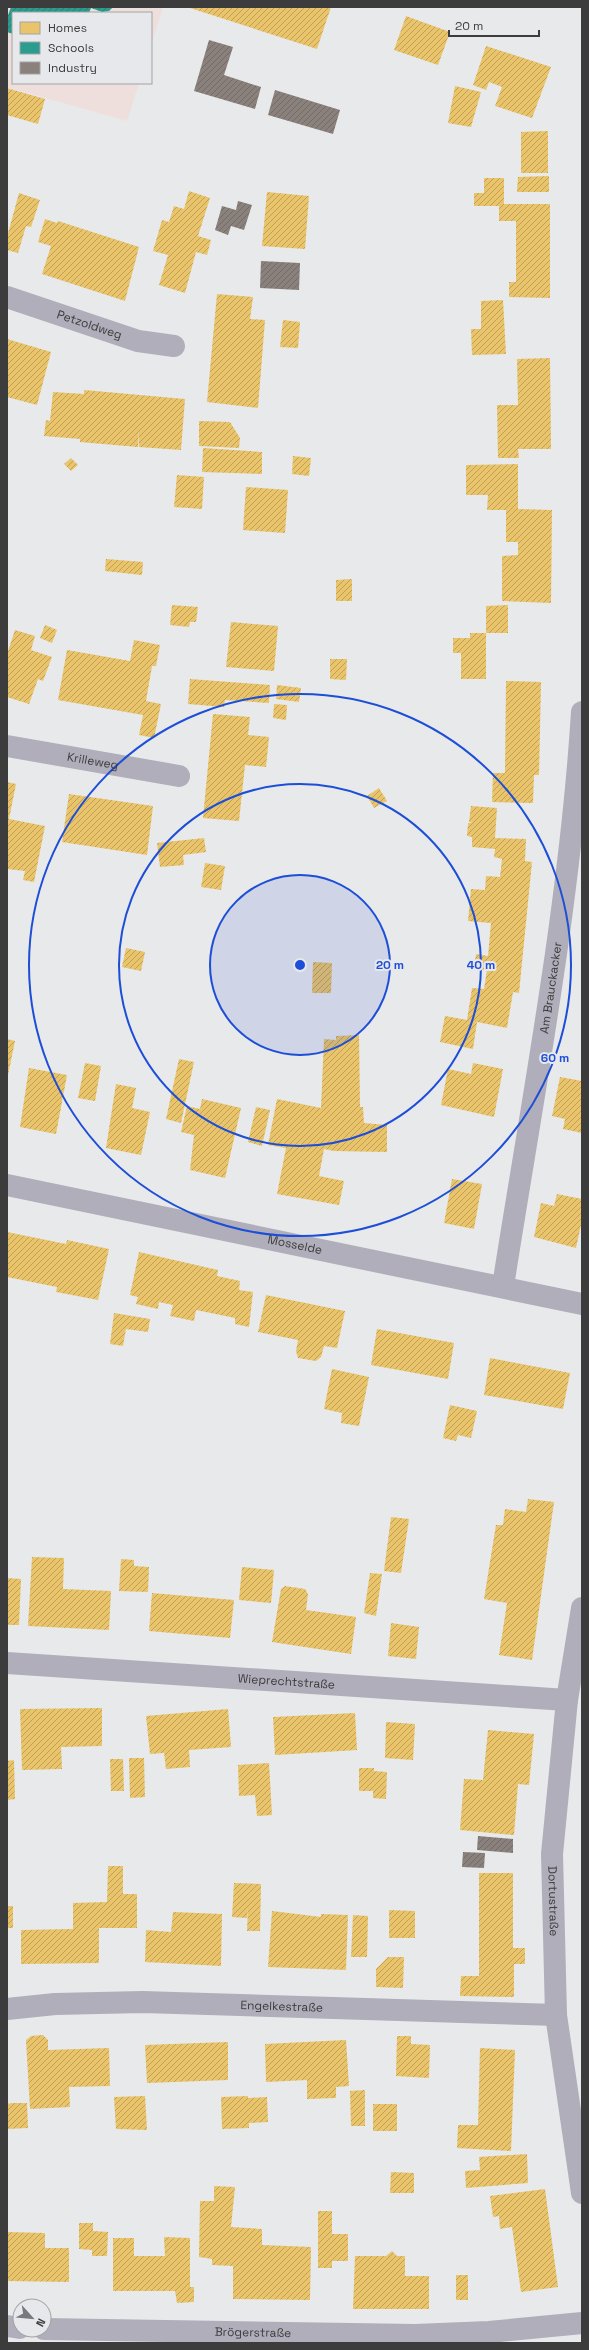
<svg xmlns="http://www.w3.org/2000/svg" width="589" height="2350" viewBox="0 0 589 2350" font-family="'Space Grotesk',sans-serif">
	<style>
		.education { fill: #eedfdd }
		.homes { fill: url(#homes-hatch) }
		.schools { fill: url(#schools-hatch) }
		.industry { fill: url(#industry-hatch) }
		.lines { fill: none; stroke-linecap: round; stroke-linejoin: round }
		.street { stroke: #afaeba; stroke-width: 22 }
		.ring { fill: none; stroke: #1d4ed8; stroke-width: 2 }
		.labels { text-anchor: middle; stroke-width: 4; stroke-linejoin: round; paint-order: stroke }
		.street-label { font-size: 12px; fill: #3c3c3d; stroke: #e7e8eb }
		.centre { fill: #1d4ed8; stroke: #e7e8eb; stroke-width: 2 }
		.ring-label { font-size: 12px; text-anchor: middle; font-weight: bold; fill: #1d4ed8; stroke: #e7e8eb; stroke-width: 4; stroke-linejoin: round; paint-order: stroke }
	</style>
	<defs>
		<pattern id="homes-hatch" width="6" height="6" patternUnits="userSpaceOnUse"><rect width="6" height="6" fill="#e9c46a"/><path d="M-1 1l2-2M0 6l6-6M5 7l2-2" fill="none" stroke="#bea058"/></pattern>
		<pattern id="schools-hatch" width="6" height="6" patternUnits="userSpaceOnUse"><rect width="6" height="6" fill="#2a9d8f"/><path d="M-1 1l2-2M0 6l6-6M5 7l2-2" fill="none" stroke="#258176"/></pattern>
		<pattern id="industry-hatch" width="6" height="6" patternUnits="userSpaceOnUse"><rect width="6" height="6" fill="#8a817c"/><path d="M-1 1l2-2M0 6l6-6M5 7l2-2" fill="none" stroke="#726b67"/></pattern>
	</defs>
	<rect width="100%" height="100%" fill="#e8e9ea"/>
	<polygon class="education" points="7,7 163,7 151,45 151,13 13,13 13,83 139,83 127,121 7,87"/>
	<g class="homes">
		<polygon points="187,7 331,7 317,49"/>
		<polygon points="406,16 450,32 438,65 394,50"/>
		<polygon points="486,46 551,67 532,118 495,106 502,87 489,82 486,90 473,85"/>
		<polygon points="455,86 481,92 471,127 448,123"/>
		<polygon points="7,88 45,99 38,124 7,115"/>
		<polygon points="548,131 548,173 521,173 521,132"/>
		<polygon points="549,176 549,192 517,192 518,177"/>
		<polygon points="484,178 504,178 504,204 550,204 550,298 509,297 509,282 516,282 516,221 499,221 499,206 474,206 474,193 484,193"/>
		<polygon points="189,191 210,198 198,236 211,240 207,255 196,252 185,293 159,285 168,255 153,251 162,220 169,222 174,206 184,209"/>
		<polygon points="267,192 309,196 305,249 262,246"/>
		<polygon points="19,193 40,200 31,227 26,226 18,253 7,250 7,237"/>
		<polygon points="45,219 57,223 58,221 139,247 125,301 42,274 51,246 38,242"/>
		<polygon points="217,294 253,297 250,319 265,320 258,408 207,402"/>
		<polygon points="503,300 506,354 472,355 471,329 481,329 481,301"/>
		<polygon points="283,320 300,322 298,348 280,347"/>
		<polygon points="7,339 51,352 37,405 7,397"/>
		<polygon points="550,358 551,449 518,449 519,458 498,458 497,405 518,405 517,359"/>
		<polygon points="84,390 185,399 181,450 139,447 139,431 138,447 80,442 80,439 44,436 46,420 50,421 53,392 84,394"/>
		<polygon points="199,421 230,422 240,438 239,448 199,446"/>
		<polygon points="203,448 262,452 262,474 202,472"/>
		<polygon points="293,456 311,458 309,476 292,474"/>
		<polygon points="71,458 78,465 71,471 64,464"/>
		<polygon points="518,464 518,509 552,510 551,603 502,601 502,556 518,555 518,542 506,542 506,510 487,510 488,495 466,495 466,465"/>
		<polygon points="177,475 204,477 202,509 174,507"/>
		<polygon points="246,487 288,490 285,533 243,530"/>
		<polygon points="106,559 143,562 142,575 105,571"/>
		<polygon points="352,579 352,601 336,601 336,580"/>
		<polygon points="172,605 198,607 196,622 190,622 189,627 170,625"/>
		<polygon points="508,605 508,633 486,633 486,606"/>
		<polygon points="231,622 278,626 274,671 226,667"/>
		<polygon points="45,625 57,630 52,643 40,638"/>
		<polygon points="15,630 35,636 31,650 52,657 43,681 38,679 29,704 7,697 7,654"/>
		<polygon points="470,633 486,633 486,679 461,679 461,653 453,653 453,638 470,638"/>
		<polygon points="134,640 160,645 156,666 152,666 146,701 161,704 154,738 139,735 143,715 58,700 67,650 130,661"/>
		<polygon points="330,659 347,659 346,680 330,679"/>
		<polygon points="190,679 270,685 269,703 225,700 224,707 188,704"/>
		<polygon points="506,681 541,682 539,775 534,775 533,803 492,802 493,773 505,773"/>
		<polygon points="277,685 301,688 299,702 276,699"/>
		<polygon points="274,704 287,705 286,720 273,718"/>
		<polygon points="213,714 250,717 248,735 269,737 266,767 245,765 239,821 203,818"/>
		<polygon points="7,782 16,784 9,819 45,826 34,882 23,880 25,871 7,869"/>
		<polygon points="379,788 387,801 374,808 367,796"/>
		<polygon points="69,794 153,806 147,855 62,842"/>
		<polygon points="471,806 497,808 495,838 526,839 525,861 532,862 519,993 513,992 507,1028 477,1022 473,1049 440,1042 445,1016 467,1020 472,988 484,989 487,970 474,969 476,954 488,956 491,923 468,921 471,889 485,890 486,876 500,877 502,859 494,857 495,849 472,847 472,837 467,836 468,823 473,823 469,822"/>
		<polygon points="204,838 206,852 183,855 184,865 160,867 157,843"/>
		<polygon points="205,863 225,866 221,890 201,887"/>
		<polygon points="126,948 145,952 141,971 122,967"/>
		<polygon points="313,962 332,963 331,993 312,993"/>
		<polygon points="359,1035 360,1107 363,1107 364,1123 387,1125 387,1152 334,1151 324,1149 319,1176 344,1181 339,1205 277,1194 286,1148 268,1145 277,1099 321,1108 324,1039 336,1040 336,1036"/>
		<polygon points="7,1039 15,1041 8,1075 7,1075"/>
		<polygon points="179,1059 194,1062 181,1123 166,1119"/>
		<polygon points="85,1063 101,1066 95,1101 78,1098"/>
		<polygon points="473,1063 503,1069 494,1117 441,1105 448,1069 471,1074"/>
		<polygon points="29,1068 67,1075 56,1134 20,1127"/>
		<polygon points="560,1077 582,1081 582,1133 563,1129 565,1119 552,1116"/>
		<polygon points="116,1084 136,1088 132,1108 150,1112 141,1155 106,1148"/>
		<polygon points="202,1099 241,1108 225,1178 190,1170 194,1135 181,1132 187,1106 200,1109"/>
		<polygon points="256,1107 270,1110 262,1146 248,1142"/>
		<polygon points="452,1179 482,1184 474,1229 444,1223"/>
		<polygon points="557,1194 582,1199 582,1220 576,1248 534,1237 541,1203 554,1206"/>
		<polygon points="7,1232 66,1244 67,1240 109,1249 98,1300 56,1292 57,1287 7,1277"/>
		<polygon points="139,1252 218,1270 217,1276 240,1281 239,1290 253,1292 249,1327 235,1324 235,1318 196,1310 194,1321 170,1316 173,1305 159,1302 158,1309 136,1304 138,1297 130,1295"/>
		<polygon points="266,1295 345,1311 337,1348 324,1346 321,1357 316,1361 298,1358 296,1351 298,1340 258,1332"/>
		<polygon points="114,1313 150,1319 148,1332 126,1329 123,1346 110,1344"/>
		<polygon points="377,1329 454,1343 448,1379 371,1365"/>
		<polygon points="490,1358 570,1373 563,1409 484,1395"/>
		<polygon points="332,1369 369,1377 359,1426 341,1423 342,1413 324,1409"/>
		<polygon points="450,1405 477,1411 471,1438 458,1435 456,1441 443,1438"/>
		<polygon points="528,1499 554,1502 532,1660 499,1655 507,1603 484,1599 496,1525 503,1525 505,1509 526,1512"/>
		<polygon points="391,1517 409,1519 401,1573 384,1571"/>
		<polygon points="32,1557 64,1558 63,1589 111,1591 109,1630 28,1626"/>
		<polygon points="121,1559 134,1560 134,1566 149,1567 148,1592 119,1591"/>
		<polygon points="242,1567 274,1570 271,1603 239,1600"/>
		<polygon points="370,1573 382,1574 376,1616 364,1613"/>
		<polygon points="7,1578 21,1579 19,1625 7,1625"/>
		<polygon points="285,1586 305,1589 308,1594 306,1610 356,1617 351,1654 272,1642 281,1589"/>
		<polygon points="152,1593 234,1600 230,1638 149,1631"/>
		<polygon points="391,1623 419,1627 416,1659 388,1656"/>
		<polygon points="102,1708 102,1746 61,1747 62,1769 22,1770 20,1709"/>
		<polygon points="228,1709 231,1747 189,1750 190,1767 166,1769 164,1753 150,1754 146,1716"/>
		<polygon points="355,1713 357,1750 275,1755 273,1717"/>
		<polygon points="386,1722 415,1724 413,1760 385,1758"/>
		<polygon points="488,1730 534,1734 529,1785 518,1784 514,1835 460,1830 464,1779 483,1780"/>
		<polygon points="129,1758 144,1758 145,1797 130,1798"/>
		<polygon points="110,1759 123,1759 124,1791 111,1791"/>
		<polygon points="14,1760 15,1799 7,1800 7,1761"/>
		<polygon points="269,1763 272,1815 257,1816 255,1795 239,1796 238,1765"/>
		<polygon points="359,1768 374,1768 374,1771 387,1772 386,1799 373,1798 373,1791 359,1791"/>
		<polygon points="108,1866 123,1866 123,1894 137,1894 137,1928 99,1928 99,1963 21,1964 21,1930 73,1929 73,1903 107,1902"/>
		<polygon points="479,1873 513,1873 513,1948 525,1948 525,1964 514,1964 514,1997 460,1996 461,1976 479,1976"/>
		<polygon points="234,1883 261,1884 260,1931 247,1931 248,1907 247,1918 232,1917"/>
		<rect x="7" y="1906" width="6" height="22"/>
		<polygon points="389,1910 415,1911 415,1938 389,1938"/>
		<polygon points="272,1911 321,1917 321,1914 348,1915 346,1970 268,1967"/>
		<polygon points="173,1912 222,1914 221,1966 145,1962 146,1930 171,1932"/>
		<polygon points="353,1915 368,1916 367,1957 351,1957"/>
		<polygon points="388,1957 404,1957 403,1988 376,1987 376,1969"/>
		<polygon points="43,2035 48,2040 48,2050 109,2048 110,2086 69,2087 70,2107 30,2109 26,2040 31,2036"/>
		<polygon points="397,2036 411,2036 411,2044 430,2045 429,2078 396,2076"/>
		<polygon points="346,2040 349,2086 336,2087 336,2098 307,2099 307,2080 266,2082 265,2044"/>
		<polygon points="228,2042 228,2080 147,2083 145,2045"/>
		<polygon points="480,2048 515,2050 511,2151 457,2148 458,2125 478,2125"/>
		<polygon points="365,2090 365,2126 351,2126 350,2091"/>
		<polygon points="145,2096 147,2130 116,2129 114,2097"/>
		<polygon points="248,2096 248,2098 267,2097 268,2122 249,2123 249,2128 222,2129 221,2097"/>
		<polygon points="12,2103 27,2103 28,2128 7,2129 7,2104"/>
		<rect x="373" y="2104" width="24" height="27"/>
		<polygon points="527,2154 528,2183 466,2188 465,2171 480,2170 479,2157"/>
		<polygon points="391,2172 414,2173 414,2193 390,2193"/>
		<polygon points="214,2186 235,2187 231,2227 262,2229 262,2245 311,2247 310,2300 233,2299 233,2266 212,2265 212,2259 199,2257 200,2201 214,2201"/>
		<polygon points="545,2189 558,2287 521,2292 512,2227 500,2229 499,2216 493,2217 490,2196"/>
		<polygon points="318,2211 332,2211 332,2234 348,2234 348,2261 332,2261 332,2268 318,2268"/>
		<polygon points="79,2223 93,2223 93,2231 108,2232 107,2256 92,2256 92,2250 79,2249"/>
		<polygon points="7,2232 45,2233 45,2248 69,2248 69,2282 7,2281"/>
		<polygon points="164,2237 190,2238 190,2287 194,2287 194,2302 177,2303 175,2291 113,2291 113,2238 134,2238 134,2256 165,2256"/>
		<polygon points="392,2251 397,2256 405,2256 405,2276 429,2276 429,2309 353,2309 355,2256 386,2256"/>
		<rect x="456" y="2275" width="12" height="25"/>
	</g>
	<polygon class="schools" points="11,7 113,7 109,11 102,12 91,8 89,13 13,13 13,34 7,32 7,18"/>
	<g class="industry">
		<polygon points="209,40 233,47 224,75 261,87 255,109 194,91"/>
		<polygon points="275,90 340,110 333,134 268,115"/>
		<polygon points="238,201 252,205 244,230 231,226 228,235 215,230 222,206 236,210"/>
		<polygon points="261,261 300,263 299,290 260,288"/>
		<polygon points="478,1836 513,1839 513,1853 477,1850"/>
		<polygon points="463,1852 485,1853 484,1868 462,1867"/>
	</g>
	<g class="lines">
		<g class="street">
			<path id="s1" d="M7 297 138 341 174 346"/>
			<path id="s2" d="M7 746 179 776"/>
			<path id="s3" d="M7 1185 582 1304"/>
			<path id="s4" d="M503 1286C533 1095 570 904 582 712"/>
			<path id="s5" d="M582 1608 567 1700 552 1854 556 2015 582 2193"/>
			<path id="s6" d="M7 1663 567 1700"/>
			<path id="s7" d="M7 2009 55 2004 143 2002 556 2015"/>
			<polyline points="7,2326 20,2328"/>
			<path id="s8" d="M44 2329 415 2335 489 2332 582 2323"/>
		</g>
	</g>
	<circle cx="300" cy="965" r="90" fill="#1d4ed8" fill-opacity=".12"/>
	<g class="ring">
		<circle cx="300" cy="965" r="90"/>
		<circle cx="300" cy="965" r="181"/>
		<circle cx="300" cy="965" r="271"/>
	</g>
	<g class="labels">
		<g class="street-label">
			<text dy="4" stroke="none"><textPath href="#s1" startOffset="87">Petzoldweg</textPath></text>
			<text dy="4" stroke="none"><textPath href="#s2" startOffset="87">Krilleweg</textPath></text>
			<text dy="4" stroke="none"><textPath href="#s4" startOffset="302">Am Brauckacker</textPath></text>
			<text dy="4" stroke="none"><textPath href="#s3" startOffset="294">Mosselde</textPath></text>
			<text dy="4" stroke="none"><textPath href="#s6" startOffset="280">Wieprechtstraße</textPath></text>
			<text dy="4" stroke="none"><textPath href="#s5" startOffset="295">Dortustraße</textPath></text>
			<text dy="4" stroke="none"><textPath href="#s7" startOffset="275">Engelkestraße</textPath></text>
			<text dy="4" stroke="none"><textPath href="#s8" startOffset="209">Brögerstraße</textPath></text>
		</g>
	</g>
	<circle cx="300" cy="965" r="6" class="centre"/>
	<g class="ring-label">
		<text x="390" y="969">20 m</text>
		<text x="481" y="969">40 m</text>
		<text x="555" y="1062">60 m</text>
	</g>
	<rect width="589" height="2350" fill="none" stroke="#3c3c3d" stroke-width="16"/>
	<rect x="12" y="12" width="140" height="72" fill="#e7e8eb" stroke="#a3a3a5"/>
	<rect x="20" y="22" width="20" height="12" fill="#e9c46a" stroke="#a3a3a5"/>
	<text x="48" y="32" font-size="12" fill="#3c3c3d">Homes</text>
	<rect x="20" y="42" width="20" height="12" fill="#2a9d8f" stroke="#a3a3a5"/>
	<text x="48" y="52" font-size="12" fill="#3c3c3d">Schools</text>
	<rect x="20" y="62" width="20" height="12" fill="#8a817c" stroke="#a3a3a5"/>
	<text x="48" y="72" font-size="12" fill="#3c3c3d">Industry</text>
	<g transform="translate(32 2318) rotate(117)"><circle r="19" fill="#e7e8eb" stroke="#a3a3a5"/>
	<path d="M0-3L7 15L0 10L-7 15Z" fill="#78797a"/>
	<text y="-6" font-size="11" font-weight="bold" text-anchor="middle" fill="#3c3c3d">N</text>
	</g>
	<path d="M449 30v6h90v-6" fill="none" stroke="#3c3c3d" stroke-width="2"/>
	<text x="455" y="30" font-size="12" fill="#3c3c3d" stroke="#e7e8eb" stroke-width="3" paint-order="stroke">20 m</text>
</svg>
